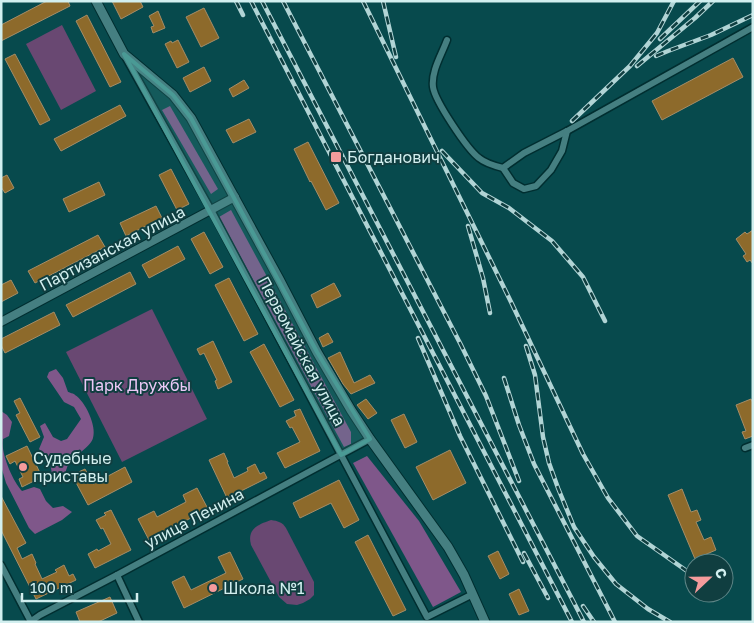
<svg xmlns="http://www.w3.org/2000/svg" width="754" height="623" viewBox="0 0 754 623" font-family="'Golos Text',sans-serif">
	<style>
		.green { fill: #694872 }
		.forest { fill: #7f578a }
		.building { fill: #8d6a2b; stroke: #a58d67 }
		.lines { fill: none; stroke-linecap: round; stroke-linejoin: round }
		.minor-casing { stroke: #002e30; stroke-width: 9 }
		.tertiary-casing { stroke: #002e30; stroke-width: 10 }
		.secondary-casing { stroke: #002e30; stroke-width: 11 }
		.minor { stroke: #457f81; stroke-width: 6 }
		.tertiary { stroke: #457f81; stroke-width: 8 }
		.secondary { stroke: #457f81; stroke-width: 9 }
		.rail-casing { stroke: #b1d4d5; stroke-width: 4.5 }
		.rail { stroke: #103e40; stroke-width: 2.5; stroke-dasharray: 8; stroke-linecap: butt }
		.marked { fill: #4a9a95; fill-opacity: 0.2; stroke: #4a9a95; stroke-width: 4; stroke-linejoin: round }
		.poi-dot { fill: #f59b9c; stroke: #103e40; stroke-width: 2 }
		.labels { text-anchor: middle; stroke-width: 4; stroke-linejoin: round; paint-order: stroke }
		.poi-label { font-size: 16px; fill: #d2efef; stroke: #103e40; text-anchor: start }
		.street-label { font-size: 16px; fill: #d2efef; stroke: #103e40 }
		.park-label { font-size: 16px; fill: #ecc8f6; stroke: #103e40 }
	</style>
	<rect width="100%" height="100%" fill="#074a4d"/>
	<g class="green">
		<polygon points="62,25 96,91 61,110 26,44"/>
		<polygon points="152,309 207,419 122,462 66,352"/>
		<path d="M271 520C278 521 282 522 286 528L314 582V595L310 599 303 603 297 605 287 604 279 597 251 545C247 529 257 525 271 520Z"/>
	</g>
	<g class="forest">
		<polygon points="170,106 218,189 211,194 162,110"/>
		<polygon points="231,210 351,432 351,444 344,447 219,217"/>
		<path d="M56 369 63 378 68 392C68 392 75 394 75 395 85 401 97 426 93 438 91 446 77 455 70 459L63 479 56 480 52 474 50 462 39 449 44 437 40 426 45 423 53 437 61 441 67 439 81 419 74 407 64 402 47 377 49 372Z"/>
		<path d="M1 411 7 415 12 422 9 436 3 439C0 452 13 482 22 491L34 487 40 489 46 501 53 508 63 506 72 512 62 520 35 534 29 528 6 483 1 466Z"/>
		<polygon points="367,456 419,521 461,592 433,607 353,463"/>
	</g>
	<g class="building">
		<polygon points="47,1 68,1 70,6 1,41 1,25"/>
		<polygon points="112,1 140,1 143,7 121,19"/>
		<polygon points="204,8 219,38 201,47 186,17"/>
		<polygon points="158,11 165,28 153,33 151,27 154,26 149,16"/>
		<polygon points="87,15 121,82 110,87 76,21"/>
		<polygon points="178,40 189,62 177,68 165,44 171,41 172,43"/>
		<polygon points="15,54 50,120 40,125 5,59"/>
		<polygon points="733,58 743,77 662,120 652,101"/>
		<polygon points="204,67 211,81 190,92 183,78"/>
		<polygon points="244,80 249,88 233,97 229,89"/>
		<polygon points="120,105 126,116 61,151 54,139"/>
		<polygon points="249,119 256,132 233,143 226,130"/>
		<polygon points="308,142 339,203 326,210 311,181 310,182 294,149"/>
		<polygon points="171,169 189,204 177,210 159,175"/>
		<polygon points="7,175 14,188 5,193 1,187 1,178"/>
		<polygon points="99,182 105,195 69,212 63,199"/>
		<polygon points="156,206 162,218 126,236 120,223"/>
		<polygon points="753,230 753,264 750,260 747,262 743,256 746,254 736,239 745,232 747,234"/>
		<polygon points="204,232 223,267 210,274 191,239"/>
		<polygon points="98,235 105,247 35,283 28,271"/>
		<polygon points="178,246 185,259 149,278 142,265"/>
		<polygon points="130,272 136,284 73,317 66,305"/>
		<polygon points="229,278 258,334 244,341 215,285"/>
		<polygon points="11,280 18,293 1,302 1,285"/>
		<polygon points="334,283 341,296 317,308 311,295"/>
		<polygon points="54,312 60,325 5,353 1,345 1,339"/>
		<polygon points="328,333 333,342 323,347 319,338"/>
		<polygon points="213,341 232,382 218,389 215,381 217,380 204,353 200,355 197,349"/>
		<polygon points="264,344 294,400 280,407 250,352"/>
		<polygon points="340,352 354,383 370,375 375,383 351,394 343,384 328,358"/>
		<polygon points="20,398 40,437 30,442 16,415 20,413 14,401"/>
		<polygon points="366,399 377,413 368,419 357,405"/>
		<polygon points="751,399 753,403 753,436 745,439 742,432 746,431 736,405"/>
		<polygon points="300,409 320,451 285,468 277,453 300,442 292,427 290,428 286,421 296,416 294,411"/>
		<polygon points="404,414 417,442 405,448 391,420"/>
		<polygon points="27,446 42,477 22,487 19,479 23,477 15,461 10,464 6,456"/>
		<polygon points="450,450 466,483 433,500 416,467"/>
		<polygon points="224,453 228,462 227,462 234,478 248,471 247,468 255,464 260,474 264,472 267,478 227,498 209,460"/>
		<polygon points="125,467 132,482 88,505 72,475 85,469 93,484"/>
		<polygon points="339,480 359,520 344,528 331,503 300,518 293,503"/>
		<polygon points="197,488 208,509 149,540 138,519 154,511 157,517 186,502 183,495"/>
		<polygon points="682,489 691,512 697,510 701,520 696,522 704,540 711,537 716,550 695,559 668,495"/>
		<polygon points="1,496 26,543 17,548 22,559 32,554 36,563 35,564 42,579 57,572 55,570 64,565 69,576 73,574 76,580 36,599 1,530"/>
		<polygon points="111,510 131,550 95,568 88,554 97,549 98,551 111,544 103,528 101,529 96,520 106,515 104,513"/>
		<polygon points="368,535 406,610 393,616 355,542"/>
		<polygon points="498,551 509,574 500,579 488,556"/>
		<polygon points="230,552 243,579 184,608 172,582 184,576 191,590 226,573 218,557"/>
		<polygon points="519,589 529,611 519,615 509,594"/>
		<polygon points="110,597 117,613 98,622 80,622 76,612"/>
	</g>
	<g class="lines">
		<g class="minor-casing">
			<g id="minor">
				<path d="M447 40C442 54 431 71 433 87 435 101 467 149 479 158 485 163 495 166 503 168L524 153 567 131 753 27"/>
				<polyline points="126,58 211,210 427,617 473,594"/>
				<polyline points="503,168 513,183 524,189 536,186 551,170 562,151 567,131"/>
				<polyline points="745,448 753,445"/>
				<polyline points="1,565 31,622"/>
				<polyline points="117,575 139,622"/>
				<polyline points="30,622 40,615 117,575 370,439"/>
			</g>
		</g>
		<g class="tertiary-casing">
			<polyline id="tertiary" points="1,322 235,197"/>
		</g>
		<g class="secondary-casing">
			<polyline id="secondary" points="96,1 124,54 173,95 191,118 279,279 317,352 351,410 370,439 448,547 464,575 485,622"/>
		</g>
		<use href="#minor" class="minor"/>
		<use href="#tertiary" class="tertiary"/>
		<use href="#secondary" class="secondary"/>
		<g class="rail-casing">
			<g id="rail">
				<polyline points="236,1 243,15"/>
				<polyline points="251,1 572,622"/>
				<polyline points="262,1 584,622"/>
				<polyline points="283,1 461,345 486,396 519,481"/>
				<polyline points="363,1 512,304 583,454 608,498 637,536 694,576"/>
				<polyline points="383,1 396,57"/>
				<polyline points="660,39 700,1"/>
				<polyline points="656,56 668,51 711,35 753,15"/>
				<polyline points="637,66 695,18 713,1"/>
				<polyline points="572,121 630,66 657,33 674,1"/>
				<polyline points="442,151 482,193 509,208 552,241 583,277 605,321"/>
				<polyline points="468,226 483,278 490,313"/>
				<polyline points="418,338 460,436 523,562"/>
				<polyline points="526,346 535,375 543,437 549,463 558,488 574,527 594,557 616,584 648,609 670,622"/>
				<polyline points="504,378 519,425 534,464 615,622"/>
				<polyline points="524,553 548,598"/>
				<polyline points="583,606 594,622"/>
			</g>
		</g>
		<use href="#rail" class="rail"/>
	</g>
	<path class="marked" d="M124 54 173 95 191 118 317 352 370 439 341 455Z"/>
	<g class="poi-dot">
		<rect x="330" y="151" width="12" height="12" rx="2.5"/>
		<circle cx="23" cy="467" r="5"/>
		<circle cx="213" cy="588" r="5"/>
	</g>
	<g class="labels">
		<g class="poi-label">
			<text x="347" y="163">Богданович</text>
			<text x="33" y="464">Судебные<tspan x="33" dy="18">приставы</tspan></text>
			<text x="223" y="594">Школа №1</text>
		</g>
		<g class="street-label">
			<text transform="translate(112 248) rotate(-28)" y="6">Партизанская улица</text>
			<text transform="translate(302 351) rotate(62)" y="6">Первомайская улица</text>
			<text transform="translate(194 518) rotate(-28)" y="6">улица Ленина</text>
		</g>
		<g class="park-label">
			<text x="137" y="391">Парк Дружбы</text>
		</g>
	</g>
	<rect width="754" height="623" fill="none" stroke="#d2efef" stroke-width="5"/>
	<g transform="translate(709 578) rotate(68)"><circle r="24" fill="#103e40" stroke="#5e8586"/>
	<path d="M0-4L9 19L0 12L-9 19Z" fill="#f59b9c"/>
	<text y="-8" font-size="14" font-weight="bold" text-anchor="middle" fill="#d2efef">С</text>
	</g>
	<path d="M22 593v8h115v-8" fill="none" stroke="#d2efef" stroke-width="2.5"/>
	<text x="30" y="593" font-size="15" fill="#d2efef" stroke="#103e40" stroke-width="4" paint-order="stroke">100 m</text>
</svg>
